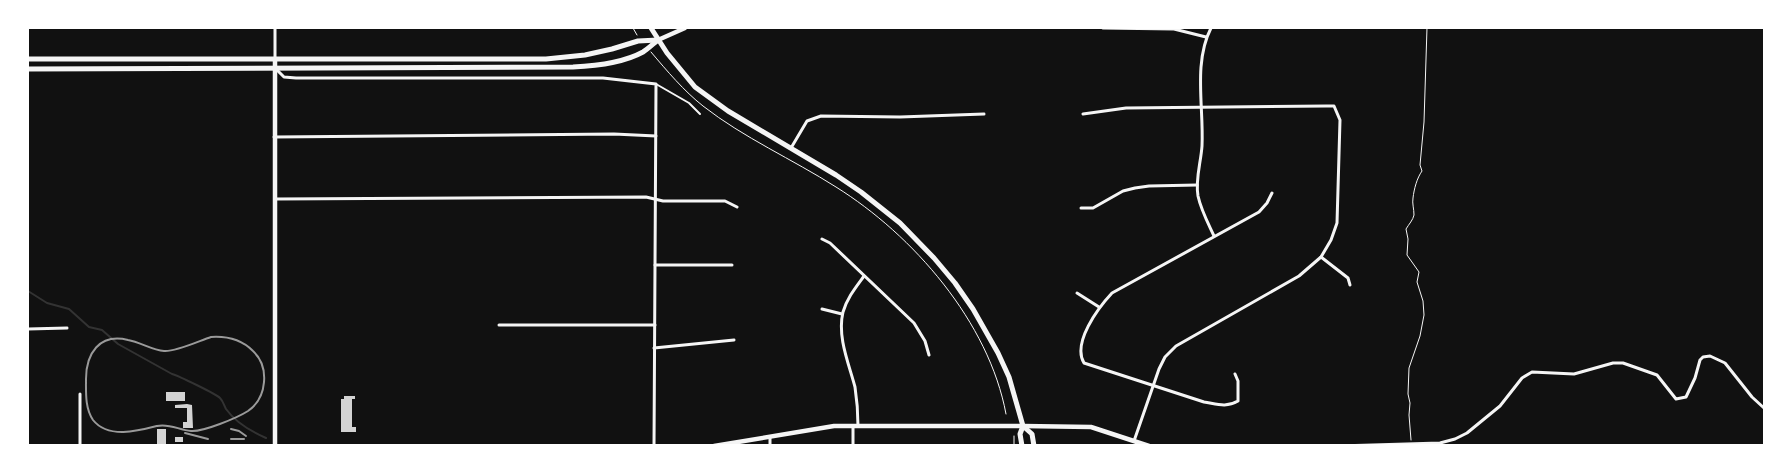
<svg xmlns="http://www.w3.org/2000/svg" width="1792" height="473" viewBox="0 0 1792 473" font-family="'Archivo Narrow',sans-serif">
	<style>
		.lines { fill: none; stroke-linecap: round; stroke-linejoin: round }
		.stream { stroke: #333; stroke-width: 2 }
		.building { fill: #d3d3d3 }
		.path { stroke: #f5f5f5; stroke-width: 1 }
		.service { stroke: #f5f5f5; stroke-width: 2 }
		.minor { stroke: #f5f5f5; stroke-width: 3 }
		.tertiary { stroke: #f5f5f5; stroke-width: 4.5 }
		.secondary { stroke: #f5f5f5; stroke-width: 4.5 }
		.primary { stroke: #f5f5f5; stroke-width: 5 }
		.rail { stroke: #9a9a9a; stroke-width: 2 }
	</style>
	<rect width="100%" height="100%" fill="#111"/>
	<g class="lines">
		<g class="stream">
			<path d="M28 291 47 303 69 309 89 327 102 330 118 344 172 374C179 376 216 394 220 398 223 401 224 405 226 409 236 423 250 431 266 438"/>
			<polyline points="281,445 282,446"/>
		</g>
	</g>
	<g class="building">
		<rect x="166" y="392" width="19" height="9"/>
		<polygon points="344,396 355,396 355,399 352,399 352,427 356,427 356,432 341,432 341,399 344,399"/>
		<polygon points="187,404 192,405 193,428 183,428 183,422 187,422 187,408 175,408 175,405"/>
		<rect x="157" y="429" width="9" height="15"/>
		<rect x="175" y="437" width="8" height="5"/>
	</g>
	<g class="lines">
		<g class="path">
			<polyline points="633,28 637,35"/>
			<path d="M651 52C667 71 684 91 703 106 744 138 792 159 836 187 913 235 989 322 1006 414"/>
			<polyline points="1014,436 1014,446"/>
			<path d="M1411 440 1409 415 1410 403 1408 394 1409 368 1420 336 1424 315 1423 301 1417 282 1419 272 1407 255 1408 239 1406 229C1409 224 1413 220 1414 215 1414 209 1412 203 1413 198 1414 189 1417 178 1422 171L1420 165 1424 122 1427 28"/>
		</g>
		<polyline class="service" points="656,84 689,103 700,114"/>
		<g class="minor">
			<polyline points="1103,28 1174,29 1206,37"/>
			<path d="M1211 28C1193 63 1204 108 1202 146 1201 162 1195 180 1198 196 1201 210 1208 223 1214 236"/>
			<polyline points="275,59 275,28"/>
			<polyline points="275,68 284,77 296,78 603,78 656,84 654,446"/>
			<polyline points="1083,114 1126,108 1326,106 1334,106 1340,120 1337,223 1331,240 1321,257 1299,276 1176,346 1165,357 1159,369 1134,441"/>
			<polyline points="274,137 614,134 656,136"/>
			<polyline points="791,148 807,121 821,116 900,117 984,114"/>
			<polyline points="275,199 646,197 663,201 725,201 737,207"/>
			<polyline points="1081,208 1093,208 1123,191 1135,188 1149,186 1197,185"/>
			<polyline points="822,239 830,243 914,323 925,341 929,355"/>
			<polyline points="1321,257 1348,278 1350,285"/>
			<polyline points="655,265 732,265"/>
			<polyline points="1077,293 1099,307"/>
			<polyline points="822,309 842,314"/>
			<polyline points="499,325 655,325"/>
			<polyline points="28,329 67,328"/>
			<polyline points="654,348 734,340"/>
			<path d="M1235 374 1238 381V401C1226 408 1217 404 1204 402L1084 363C1072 343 1098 308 1112 293L1259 212 1267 203 1272 193"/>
			<polyline points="80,394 80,446"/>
			<path d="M858 426C858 413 857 400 855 387 849 364 837 337 843 312 847 298 856 287 864 276"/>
			<polyline points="770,446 770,437"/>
			<polyline points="853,446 853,426"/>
			<polyline points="1338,446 1440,443 1455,439 1467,433 1500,406 1522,378 1532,372 1574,374 1613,363 1623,363 1657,375 1676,399 1686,397 1695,378 1700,360 1703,357 1710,356 1725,363 1752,397 1764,408"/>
		</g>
		<g class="tertiary">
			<polyline points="658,40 685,28"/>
			<polyline points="1023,426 1091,427 1149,446"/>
			<polyline points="275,446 275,59"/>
		</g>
		<polyline class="secondary" points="714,446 834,426 1023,426"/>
		<g class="primary">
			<polyline points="651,28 667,53 695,87 728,111 836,175 861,192 900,223 934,258 955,283 973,309 998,353 1009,377 1023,426 1032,434 1034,446"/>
			<polyline points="28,59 546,59 585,55 612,49 638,41 658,40"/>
			<path d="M28 69 573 67C595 66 623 63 643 52 648 49 653 44 658 40"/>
			<polyline points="1022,446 1020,434 1023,426"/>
		</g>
		<g class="rail">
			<path d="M211 337C226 336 242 340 253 351 270 367 267 398 248 411 237 418 203 432 191 431 179 430 169 423 157 426 138 431 108 439 93 420 85 408 86 393 86 379 86 354 99 333 128 340 140 342 152 350 164 351 176 352 199 341 211 337Z"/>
			<polyline points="231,429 239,431 246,436"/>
			<polyline points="185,433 208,439"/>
			<polyline points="231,439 244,439"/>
		</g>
	</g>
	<rect width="1792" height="473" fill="none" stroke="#ffffff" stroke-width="58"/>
</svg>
